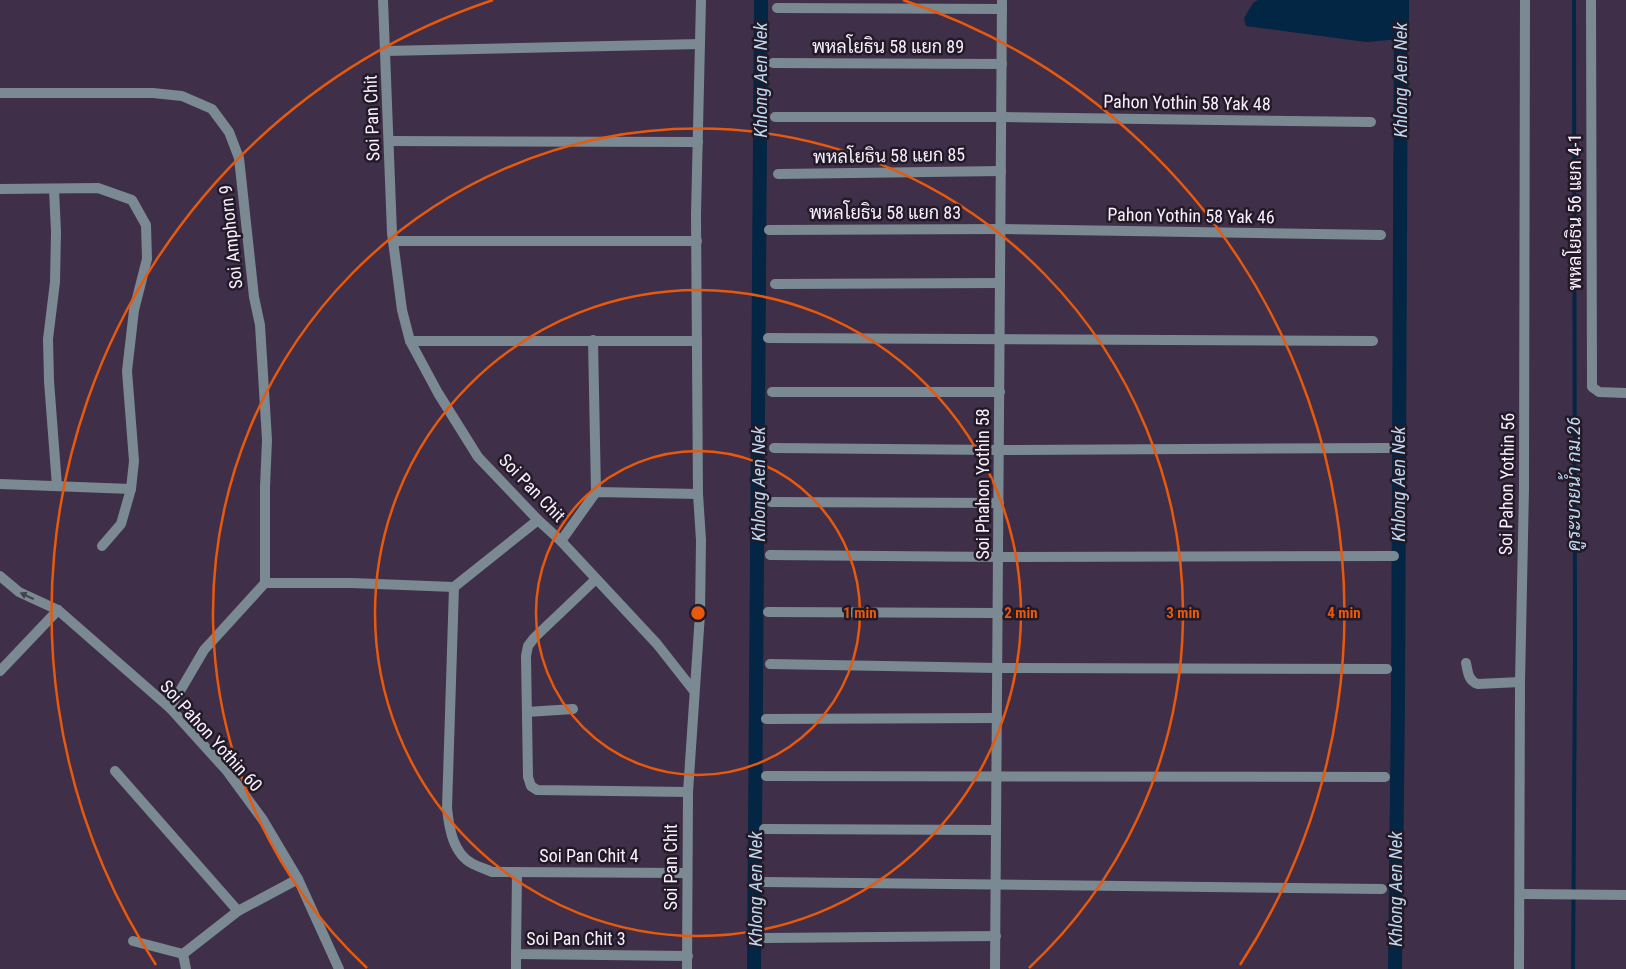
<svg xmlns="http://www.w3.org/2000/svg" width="1626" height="969" viewBox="0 0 1626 969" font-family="'Roboto Condensed',Sarabun,sans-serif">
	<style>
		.water { fill: #022644 }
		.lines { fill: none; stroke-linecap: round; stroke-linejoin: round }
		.stream { stroke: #022644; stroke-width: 4 }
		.canal { stroke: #022644; stroke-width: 14 }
		.minor { stroke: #7a8992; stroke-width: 10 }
		.oneway { fill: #41424c }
		.ring { fill: none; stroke: #e8590c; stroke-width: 2.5 }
		.labels { text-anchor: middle; stroke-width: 5; stroke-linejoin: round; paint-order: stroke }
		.street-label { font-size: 18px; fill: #f9efff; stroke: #221b27 }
		.water-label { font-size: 19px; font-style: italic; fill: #bcd7f1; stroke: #221b27 }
		.centre { fill: #e8590c; stroke: #221b27; stroke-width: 2.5 }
		.ring-label { font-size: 15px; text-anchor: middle; font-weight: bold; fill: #e8590c; stroke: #221b27; stroke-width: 5; stroke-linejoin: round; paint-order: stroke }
	</style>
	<rect width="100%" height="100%" fill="#402f49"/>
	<polygon class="water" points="1258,0 1409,0 1409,37 1401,39 1366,42 1246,26 1244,18 1253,3"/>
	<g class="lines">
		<polyline class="stream" points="1573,969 1575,661 1574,0"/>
		<g class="canal">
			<polyline points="754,969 761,0"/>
			<polyline points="1395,969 1398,701 1401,0"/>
		</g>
		<g class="minor">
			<polyline points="383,0 392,233 402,310 410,341 438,393 478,457 538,520 561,541 657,644 694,691"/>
			<polyline points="1591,0 1592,387 1599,392 1626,393"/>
			<polyline points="777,8 1002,9"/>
			<polyline points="385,51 700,44"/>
			<polyline points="773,63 1002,64"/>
			<polyline points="0,93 153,93 182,96 212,109 229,132 239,158 254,297 260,325 267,440 265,487 265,583"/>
			<polyline points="775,117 1002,117 1371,122"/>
			<polyline points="389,141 698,142"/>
			<polyline points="778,174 1001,171"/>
			<polyline points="0,189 98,188 132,200 146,225 147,259 134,310 127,371 134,461 131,489 121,524 102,546"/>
			<polyline points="54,189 56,232 55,282 48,339 49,381 57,486"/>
			<polyline points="769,230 1001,229 1381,235"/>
			<polyline points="393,241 697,241"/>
			<polyline points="775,284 1000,283"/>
			<polyline points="768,338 1373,341"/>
			<polyline points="593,340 596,492"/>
			<polyline points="410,341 697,341"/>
			<polyline points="772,392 1000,392"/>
			<polyline points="774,448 999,450 1389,448"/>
			<polyline points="0,484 131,489"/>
			<polyline points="771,502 999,503"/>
			<path d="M538 520 454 587 447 808C449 828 453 854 473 864 479 867 486 869 492 872L686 873"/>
			<polyline points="561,541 596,492 698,494"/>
			<polyline points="770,555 998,557 1394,556"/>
			<polyline points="0,576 19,592 58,610 170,708 227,771 263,820 298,879 339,969"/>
			<polyline points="596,579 534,638 528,646 526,656 528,777 531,786 537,790 688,792"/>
			<polyline points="265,583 352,583 454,587"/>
			<polyline points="768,612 998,613"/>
			<path d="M1466 663C1468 672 1468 681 1478 684L1520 682"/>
			<polyline points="770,664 998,668 1387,669"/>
			<polyline points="0,671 58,610"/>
			<polyline points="170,708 204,650 265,583"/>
			<polyline points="527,712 573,709"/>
			<polyline points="766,719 997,718"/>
			<polyline points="115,771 238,911"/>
			<polyline points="766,776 1385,777"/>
			<polyline points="764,829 996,830"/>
			<polyline points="517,872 516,954 688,956"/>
			<polyline points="765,882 1382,889"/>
			<polyline points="1520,894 1626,895"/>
			<polyline points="766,938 996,936"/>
			<polyline points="133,941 183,954"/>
			<polyline points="186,969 183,954 238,911 298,879"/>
			<polyline points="516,969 516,954"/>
			<polyline points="687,969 688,792 700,614 701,540 698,494 696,214 701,0"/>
			<polyline points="995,969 1002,0"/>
			<polyline points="1519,969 1520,682 1524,489 1525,0"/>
		</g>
	</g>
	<defs><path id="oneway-solid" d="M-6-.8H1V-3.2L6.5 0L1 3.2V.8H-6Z" transform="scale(1.25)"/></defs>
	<use class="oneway" href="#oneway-solid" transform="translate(27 596) rotate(-155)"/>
	<g class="ring">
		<circle cx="698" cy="613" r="162"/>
		<circle cx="698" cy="613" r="323"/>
		<path d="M367 968A485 485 0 1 1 1029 968"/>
		<path d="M156 965A646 646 0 0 1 493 0M903 0A646 646 0 0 1 1240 965"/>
	</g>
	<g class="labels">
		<g class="street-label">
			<text x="888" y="53">พหลโยธิน 58 แยก 89</text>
			<text transform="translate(1187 103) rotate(1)" y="6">Pahon Yothin 58 Yak 48</text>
			<text transform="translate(372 118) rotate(-92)" y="6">Soi Pan Chit</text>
			<text transform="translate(889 156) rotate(-1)" y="6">พหลโยธิน 58 แยก 85</text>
			<text transform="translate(1575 212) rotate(-90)" y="6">พหลโยธิน 56 แยก 4-1</text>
			<text x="885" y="219">พหลโยธิน 58 แยก 83</text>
			<text transform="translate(1191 216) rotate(1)" y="6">Pahon Yothin 58 Yak 46</text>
			<text transform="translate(231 237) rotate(-96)" y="6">Soi Amphorn 9</text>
			<text transform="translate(983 484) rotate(-90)" y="6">Soi Phahon Yothin 58</text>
			<text transform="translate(1507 484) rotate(-89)" y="6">Soi Pahon Yothin 56</text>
			<text transform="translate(532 488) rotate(46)" y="6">Soi Pan Chit</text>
			<text transform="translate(211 736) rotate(48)" y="6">Soi Pahon Yothin 60</text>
			<text x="589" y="862">Soi Pan Chit 4</text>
			<text transform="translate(671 867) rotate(-90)" y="6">Soi Pan Chit</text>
			<text x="576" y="945">Soi Pan Chit 3</text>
		</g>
		<g class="water-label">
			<text transform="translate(760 80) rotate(-90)" y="7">Khlong Aen Nek</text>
			<text transform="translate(1400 80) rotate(-90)" y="7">Khlong Aen Nek</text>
			<text transform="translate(758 484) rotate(-90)" y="7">Khlong Aen Nek</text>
			<text transform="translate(1398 484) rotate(-90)" y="7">Khlong Aen Nek</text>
			<text transform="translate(1573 484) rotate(-90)" y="7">คูระบายน้ำ กม.26</text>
			<text transform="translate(755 889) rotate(-90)" y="7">Khlong Aen Nek</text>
			<text transform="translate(1395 889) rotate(-90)" y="7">Khlong Aen Nek</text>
		</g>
	</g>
	<circle cx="698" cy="613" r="8" class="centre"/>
	<g class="ring-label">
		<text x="860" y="618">1 min</text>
		<text x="1021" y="618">2 min</text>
		<text x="1183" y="618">3 min</text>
		<text x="1344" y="618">4 min</text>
	</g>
</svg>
